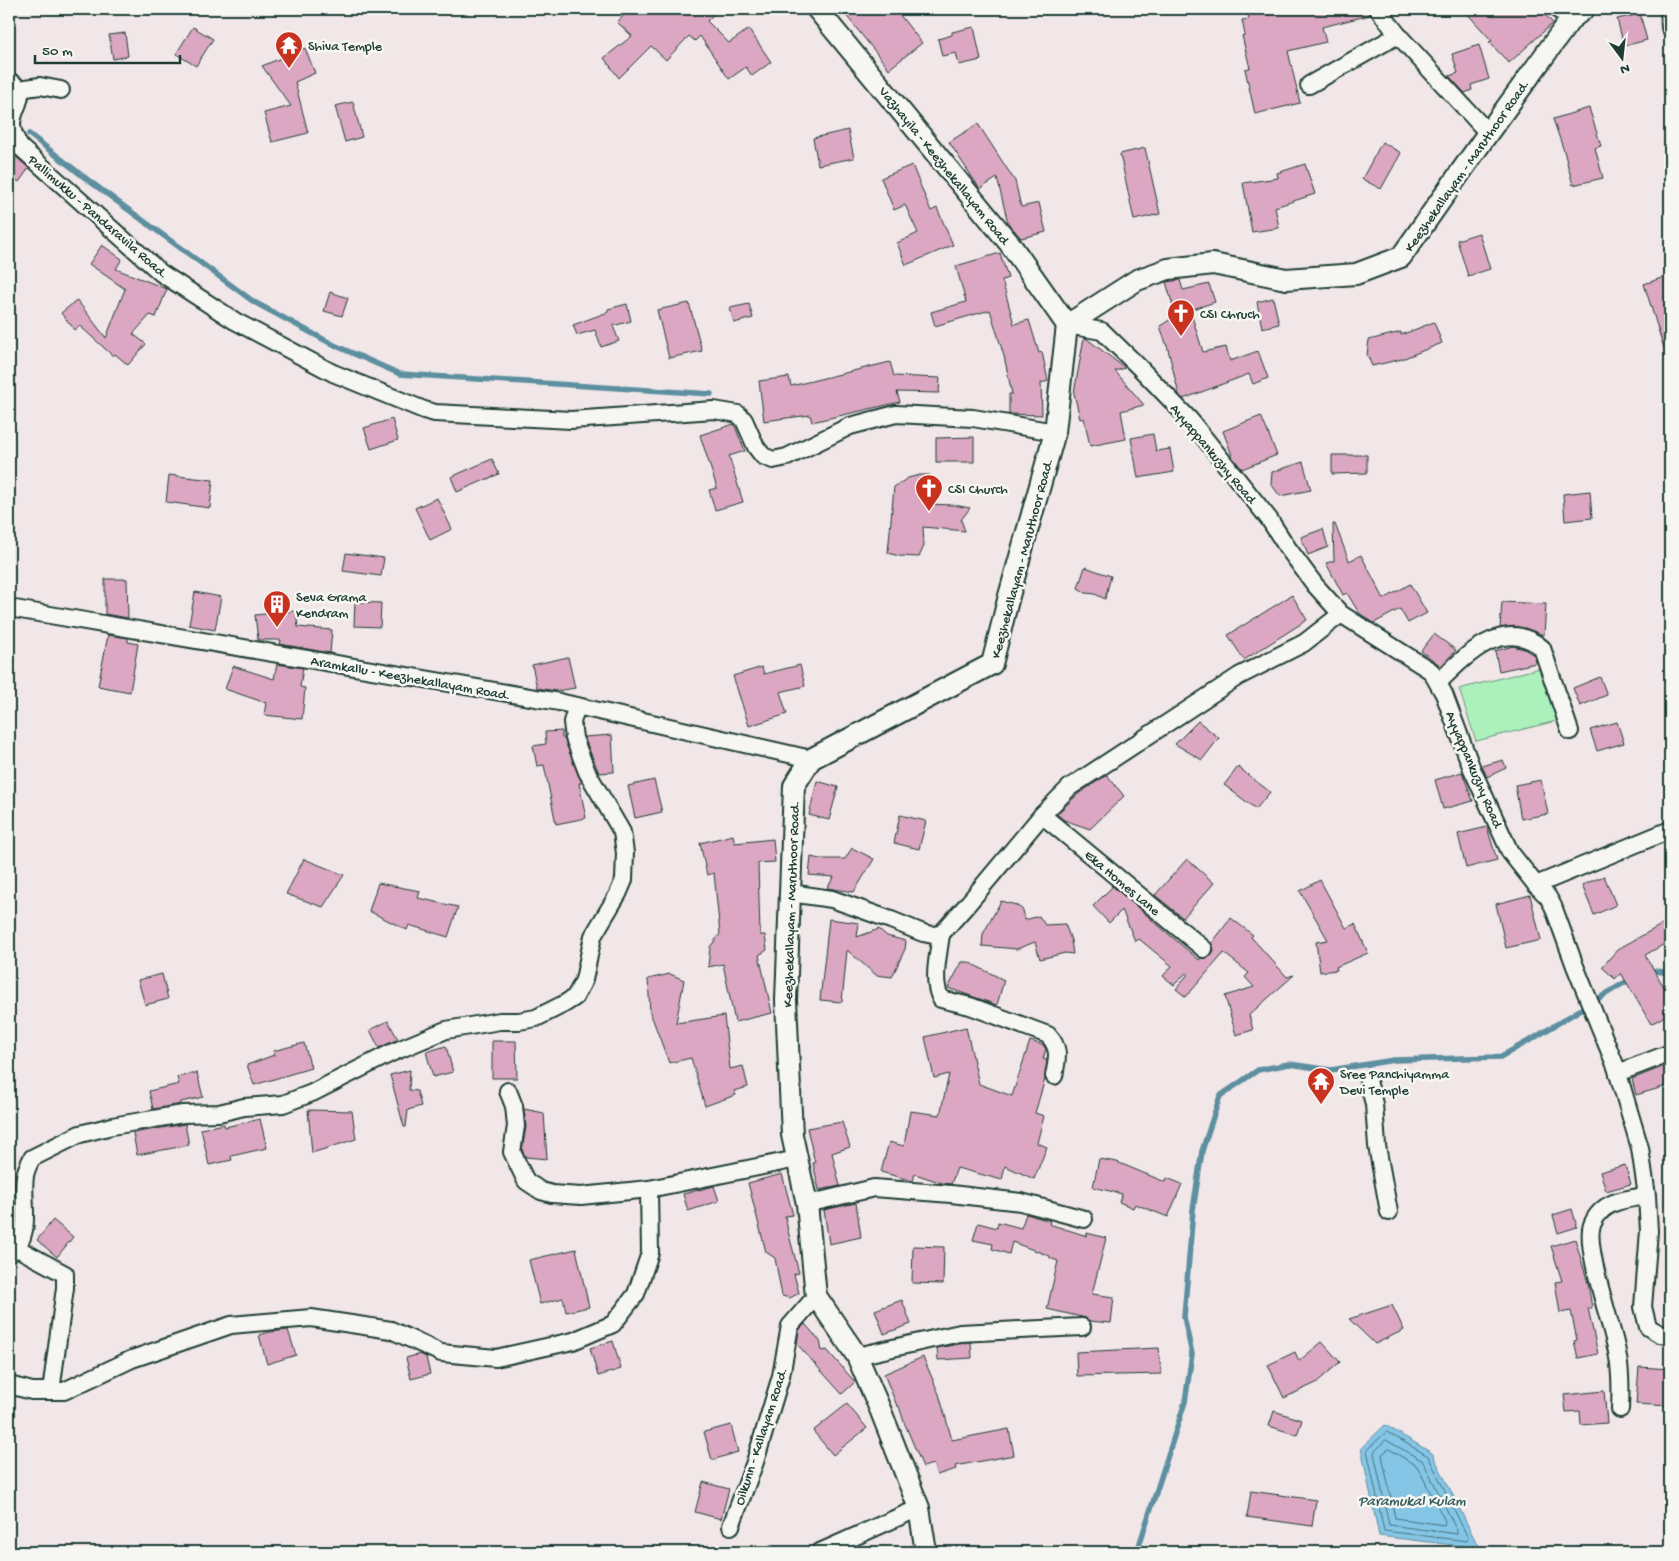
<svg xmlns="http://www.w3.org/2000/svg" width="1679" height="1561" viewBox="0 0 1679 1561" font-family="'Gochi Hand',sans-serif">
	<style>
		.green { fill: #acf1bc; stroke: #669778 }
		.water { fill: #85c5e6; stroke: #5c8f9f }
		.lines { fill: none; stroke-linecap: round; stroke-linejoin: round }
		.shore { stroke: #48737b; stroke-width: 1 }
		.stream { stroke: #5c8f9f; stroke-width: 5.5 }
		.building { fill: #dba7c2; stroke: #1f3d34 }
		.minor-casing { stroke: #1f3d34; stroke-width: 20 }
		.tertiary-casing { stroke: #1f3d34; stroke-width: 24 }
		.minor { stroke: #f6f6f2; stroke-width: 16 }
		.tertiary { stroke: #f6f6f2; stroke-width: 20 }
		.labels { text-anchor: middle; stroke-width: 5; stroke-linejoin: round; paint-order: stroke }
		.poi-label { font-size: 14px; fill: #1f3d34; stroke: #f6f6f2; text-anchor: start }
		.street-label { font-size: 14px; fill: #1f3d34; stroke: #f6f6f2 }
		.water-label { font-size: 15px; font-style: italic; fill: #385f60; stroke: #f6f6f2 }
	</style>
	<rect width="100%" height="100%" fill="#f1e6e8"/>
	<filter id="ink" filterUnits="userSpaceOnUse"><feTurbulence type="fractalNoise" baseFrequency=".02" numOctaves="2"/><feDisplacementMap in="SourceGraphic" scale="10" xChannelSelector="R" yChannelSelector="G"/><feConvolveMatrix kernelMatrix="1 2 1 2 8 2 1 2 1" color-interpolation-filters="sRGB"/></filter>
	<g filter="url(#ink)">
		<polygon class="green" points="1540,668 1560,720 1476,741 1459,689"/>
		<polygon class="water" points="1385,1425 1432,1453 1479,1548 1379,1536 1361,1448"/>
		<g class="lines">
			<g class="shore">
				<polygon points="1387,1432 1428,1456 1468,1538 1467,1541 1384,1531 1367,1450"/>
				<polygon points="1386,1440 1423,1461 1457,1531 1457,1534 1389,1525 1374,1453"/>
				<polygon points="1389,1449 1417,1466 1445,1521 1444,1525 1395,1518 1382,1455"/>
			</g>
			<g class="stream">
				<polyline points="29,134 88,180 254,302 334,345 400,374 711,394"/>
				<polyline points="1649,970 1670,973"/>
				<polyline points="1137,1552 1185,1402 1192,1354 1184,1317 1193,1210 1202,1151 1220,1096 1258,1070 1289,1064 1331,1070 1394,1060 1500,1057 1534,1038 1632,978"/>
			</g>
		</g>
		<g class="building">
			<polygon points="631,9 719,9 707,21 729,43 749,29 771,62 752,76 746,67 729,79 700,36 695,41 689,36 666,60 651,46 619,78 604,58 632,36 617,22"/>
			<polygon points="841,9 895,9 922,43 889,69"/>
			<polygon points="1247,9 1268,9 1270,15 1296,9 1368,9 1370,15 1322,27 1326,42 1288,51 1300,103 1255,114 1245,69 1250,68 1242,36 1245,35 1242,20 1249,19"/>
			<polygon points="1463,9 1539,9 1553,23 1509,63 1489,42 1492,41"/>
			<polygon points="1640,14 1647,40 1624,46 1617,19"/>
			<polygon points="193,27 213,39 196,66 176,54"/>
			<polygon points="974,27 981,60 959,65 956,53 942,56 938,39 952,35 952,32"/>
			<polygon points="125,33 128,56 113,59 109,35"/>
			<polygon points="1479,45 1489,79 1471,85 1472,90 1465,93 1449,76 1458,73 1452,54"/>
			<polygon points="305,48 315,73 295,82 308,133 272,142 264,113 291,106 262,66"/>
			<polygon points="353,102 362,137 345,142 335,106"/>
			<polygon points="1589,108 1601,146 1595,148 1603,178 1573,185 1564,151 1553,119"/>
			<polygon points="978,124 1015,181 1021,207 1039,203 1046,232 1021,238 1008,223 997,178 980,189 949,142"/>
			<polygon points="848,130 854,158 818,165 813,138"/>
			<polygon points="1382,142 1401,153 1381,189 1362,179"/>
			<polygon points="1145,148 1160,214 1134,220 1120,154"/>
			<polygon points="9,151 29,168 19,182 9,175"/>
			<polygon points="1305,164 1315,194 1275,207 1279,228 1252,232 1243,183 1278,178 1277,173"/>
			<polygon points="912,165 931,211 937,208 953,245 906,265 897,243 918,233 905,205 894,210 881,178"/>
			<polygon points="1479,233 1490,269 1468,276 1457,240"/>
			<polygon points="102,245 122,259 116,269 167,289 156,317 150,315 133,334 146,344 128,365 115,354 113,356 80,326 75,330 61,313 77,300 106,338 125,289 89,264"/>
			<polygon points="1000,253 1008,278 1002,280 1014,324 1029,320 1039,353 1042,352 1048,381 1041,383 1042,415 1009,414 1009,394 1012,394 1004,356 990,310 935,326 931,312 966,302 956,266"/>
			<polygon points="1670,275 1670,357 1667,358 1644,284"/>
			<polygon points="1180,280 1183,290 1209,284 1215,302 1190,310 1203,352 1226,347 1230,361 1258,351 1268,378 1253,384 1249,374 1183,399 1179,395 1168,349 1160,326 1176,316 1166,282"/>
			<polygon points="330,292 348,298 342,316 324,311"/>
			<polygon points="1273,298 1279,324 1262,328 1257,302"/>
			<polygon points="689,303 702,351 669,358 657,310"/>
			<polygon points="627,304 631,321 613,326 619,341 601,347 595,330 577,335 573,325 608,312 608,309"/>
			<polygon points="749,304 753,318 734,323 730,308"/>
			<polygon points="1434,322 1442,343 1402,359 1372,366 1367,354 1369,340 1401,332 1401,335"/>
			<polygon points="1084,338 1087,339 1125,368 1115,371 1144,405 1121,411 1126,439 1090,446 1084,418 1080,419 1074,393"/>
			<polygon points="890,362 894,376 940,378 939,393 897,392 900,402 812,422 810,415 764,421 759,381 789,377 791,386"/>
			<polygon points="1261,416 1277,455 1242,469 1233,458 1223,431"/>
			<polygon points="392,419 398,440 371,449 364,428"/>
			<polygon points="734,424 745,451 729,456 743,502 715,510 709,490 717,488 700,435"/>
			<polygon points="1153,434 1156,451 1170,449 1174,472 1138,478 1131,438"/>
			<polygon points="974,437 974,462 936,462 936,438"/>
			<polygon points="1332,455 1367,455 1367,473 1332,474"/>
			<polygon points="492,459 499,474 457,492 451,477"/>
			<polygon points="1303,462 1311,490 1280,496 1271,484 1272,472"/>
			<polygon points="169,475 213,480 210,508 166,502"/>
			<polygon points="920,475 930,475 924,504 954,505 970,508 961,520 965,531 923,527 924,546 919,557 899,556 888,553 894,487 908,478"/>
			<polygon points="1590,491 1592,518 1565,521 1563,494"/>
			<polygon points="437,498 452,529 430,540 415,508"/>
			<polygon points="1333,524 1335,524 1349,561 1361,555 1384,599 1410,584 1427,613 1408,623 1400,609 1374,623 1359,613 1347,593 1343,595 1326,563 1334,561"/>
			<polygon points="1323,529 1328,547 1308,555 1301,537"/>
			<polygon points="346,553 384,558 381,576 343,571"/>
			<polygon points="1085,567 1111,576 1105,599 1095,594 1086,593 1078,588"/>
			<polygon points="105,579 127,579 128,618 105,614"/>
			<polygon points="195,592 221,597 215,630 189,625"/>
			<polygon points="1292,595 1307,620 1244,660 1228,635"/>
			<polygon points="355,602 381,603 380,627 354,626"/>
			<polygon points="1502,602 1546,604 1544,635 1515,626 1500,628"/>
			<polygon points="296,611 298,627 332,630 330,653 280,644 281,640 258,640 255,615"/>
			<polygon points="1434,634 1456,650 1441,666 1421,651"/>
			<polygon points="108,635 128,638 128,642 138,644 130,692 98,686"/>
			<polygon points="1513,646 1524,649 1534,655 1536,663 1499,671 1495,651"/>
			<polygon points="568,657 575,688 557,691 537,688 532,665"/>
			<polygon points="277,664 303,668 300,687 305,688 302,719 264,715 266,703 225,689 233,666 274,679"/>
			<polygon points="800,665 805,686 780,692 787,714 749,726 733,676 762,667 764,674"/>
			<polygon points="1600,677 1607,695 1580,706 1573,688"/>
			<polygon points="1198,721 1219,738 1202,760 1175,744"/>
			<polygon points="1617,722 1624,743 1597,751 1590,730"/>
			<polygon points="562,731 562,738 564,738 582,783 579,783 586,818 556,824 544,765 537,766 533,746 546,744 545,732"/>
			<polygon points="612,735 614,772 599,773 584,737"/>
			<polygon points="1503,760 1506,768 1487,777 1482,766"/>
			<polygon points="1238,767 1270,792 1256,809 1224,785"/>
			<polygon points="1462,772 1473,801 1443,809 1435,780"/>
			<polygon points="1107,775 1124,796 1090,829 1064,820 1057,814 1078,794"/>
			<polygon points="654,780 662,812 635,818 628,786"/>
			<polygon points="1541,780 1548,814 1521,819 1515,785"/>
			<polygon points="817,781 838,787 829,820 809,815"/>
			<polygon points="900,815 926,821 919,849 894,843"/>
			<polygon points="1487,827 1497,860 1466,868 1458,834"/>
			<polygon points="733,835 735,843 773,839 775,862 758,863 760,935 765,935 767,950 759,955 772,1013 735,1022 723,964 708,967 710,947 720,934 714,873 707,875 700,843"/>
			<polygon points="852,848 874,859 854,892 827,888 834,877 809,875 811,857 820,859 845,859"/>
			<polygon points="304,859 344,875 323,907 286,894"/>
			<polygon points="1187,859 1214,883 1183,918 1155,895"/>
			<polygon points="1604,876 1616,905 1594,915 1582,885"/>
			<polygon points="1320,880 1346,928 1355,924 1368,953 1336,967 1337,970 1320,972 1316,942 1328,940 1300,891"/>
			<polygon points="378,883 420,891 418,898 458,907 448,937 409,925 407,930 369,911"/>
			<polygon points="1111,885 1199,960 1200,958 1207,958 1212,955 1214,950 1212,943 1231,918 1253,935 1251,937 1287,977 1294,975 1249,1015 1253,1030 1236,1035 1225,996 1254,987 1245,977 1249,973 1224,953 1186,997 1176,989 1188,974 1186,973 1174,985 1163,976 1172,966 1139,939 1135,941 1122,910 1109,923 1093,906 1112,887"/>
			<polygon points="1530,895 1541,940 1506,948 1496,904"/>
			<polygon points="1001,901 1016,905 1023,910 1025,920 1039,916 1045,925 1065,924 1071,940 1073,954 1065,953 1040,959 1035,942 1017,949 982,946 983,934"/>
			<polygon points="829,919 859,923 857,937 879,929 887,936 906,941 905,949 892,977 876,975 847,950 842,1002 820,1000"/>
			<polygon points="1670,920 1670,941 1645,955 1670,997 1670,1013 1651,1024 1621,973 1615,979 1602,967 1618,949"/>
			<polygon points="962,962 968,962 1004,980 997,1005 948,988"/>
			<polygon points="162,974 168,999 145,1005 138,980"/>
			<polygon points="670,974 684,980 676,1023 724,1016 730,1069 743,1066 748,1087 734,1091 736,1095 705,1106 691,1058 669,1063 650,1012 648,979"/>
			<polygon points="388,1021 398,1039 379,1048 370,1030"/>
			<polygon points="966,1027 979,1084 1012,1096 1030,1041 1043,1045 1046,1049 1043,1059 1047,1060 1045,1079 1035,1113 1044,1116 1037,1143 1047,1147 1034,1179 1005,1166 1002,1180 957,1168 951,1184 942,1183 915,1174 913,1181 881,1172 889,1142 904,1146 910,1111 940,1115 949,1074 934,1078 925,1037"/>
			<polygon points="492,1041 516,1041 517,1078 492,1078"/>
			<polygon points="304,1043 311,1068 254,1085 247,1065 274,1055 273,1051"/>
			<polygon points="446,1046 453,1072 433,1077 426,1052"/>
			<polygon points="1670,1064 1670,1085 1636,1095 1632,1079"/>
			<polygon points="410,1070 409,1090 417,1091 421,1106 408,1110 406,1127 404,1127 390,1075"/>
			<polygon points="197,1073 203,1097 181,1102 181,1104 153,1109 149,1091 179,1084 177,1077"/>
			<polygon points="524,1109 544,1113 547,1159 526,1157 522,1150 526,1127"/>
			<polygon points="308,1110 352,1111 356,1139 312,1153"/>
			<polygon points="260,1119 267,1148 231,1156 232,1160 209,1165 201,1129 224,1124 225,1127"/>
			<polygon points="842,1122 850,1147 832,1153 840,1186 819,1190 813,1163 815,1163 807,1128"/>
			<polygon points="185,1124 189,1145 137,1155 133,1133"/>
			<polygon points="1099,1159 1117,1162 1165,1182 1167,1178 1182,1184 1168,1217 1135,1204 1133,1208 1119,1202 1122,1194 1093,1187"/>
			<polygon points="1625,1165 1631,1184 1606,1191 1600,1172"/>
			<polygon points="782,1174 793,1215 785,1216 788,1231 799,1273 794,1274 799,1293 790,1298 782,1296 775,1258 766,1252 748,1183"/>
			<polygon points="714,1186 719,1201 688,1211 683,1194"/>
			<polygon points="856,1203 861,1237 829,1244 824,1210"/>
			<polygon points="1572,1209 1577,1227 1558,1233 1553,1215"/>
			<polygon points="1026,1214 1050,1221 1049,1224 1087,1236 1087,1233 1106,1238 1092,1294 1114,1297 1111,1323 1089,1321 1086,1318 1047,1309 1058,1261 1050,1258 1050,1256 1012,1242 1009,1254 992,1249 993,1244 973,1240 978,1223 997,1228 998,1222 1021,1228"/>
			<polygon points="53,1220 73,1237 57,1257 37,1240"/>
			<polygon points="1575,1239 1588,1283 1592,1308 1588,1308 1598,1354 1578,1358 1574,1341 1577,1340 1571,1311 1560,1313 1555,1282 1562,1281 1551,1246"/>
			<polygon points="913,1246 944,1247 943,1284 912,1283"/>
			<polygon points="576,1249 589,1307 566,1312 563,1298 540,1304 529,1260"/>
			<polygon points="902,1300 911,1324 884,1334 875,1310"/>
			<polygon points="1392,1305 1404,1330 1375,1344 1349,1319"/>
			<polygon points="805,1324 820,1341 822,1351 827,1350 855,1382 842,1394 797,1344 799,1330"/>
			<polygon points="288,1330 296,1355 267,1364 259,1335 270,1332"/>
			<polygon points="613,1341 621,1369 598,1376 590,1348"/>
			<polygon points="971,1342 972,1358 938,1360 937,1348"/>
			<polygon points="1322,1342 1340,1362 1316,1383 1284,1398 1268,1365 1295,1352 1299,1361"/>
			<polygon points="1159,1348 1161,1374 1077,1376 1076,1352"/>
			<polygon points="420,1354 426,1357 430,1374 411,1379 406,1358"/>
			<polygon points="923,1357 939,1394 952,1440 1009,1429 1014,1455 955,1466 956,1469 937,1475 933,1464 923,1467 904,1422 899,1406 897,1406 884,1374"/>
			<polygon points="1639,1367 1670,1369 1670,1406 1636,1404"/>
			<polygon points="1604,1391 1607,1423 1581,1425 1580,1411 1566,1412 1564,1395"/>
			<polygon points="847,1404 867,1428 833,1455 813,1431"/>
			<polygon points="1274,1411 1302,1420 1297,1435 1269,1426"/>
			<polygon points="731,1425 738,1452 712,1460 704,1432"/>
			<polygon points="703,1482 729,1489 721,1519 695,1512"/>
			<polygon points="1251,1491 1316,1500 1312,1526 1247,1517"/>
		</g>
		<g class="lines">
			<g class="minor-casing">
				<g id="minor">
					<polyline points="1378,9 1398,35 1488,133"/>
					<polyline points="1557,9 1571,19"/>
					<polyline points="1669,9 1670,28"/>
					<path d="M9 81C32 92 12 107 12 124 12 133 16 139 20 147L161 273 235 321 333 373 424 410 435 413 571 420 714 410 738 414 744 420 756 447 763 456 773 460 787 457 850 426 896 414 973 418 1055 432"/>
					<polyline points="1309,85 1398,35"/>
					<polyline points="19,89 40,86 61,90"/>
					<polyline points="1067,325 1102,331 1139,367 1190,420 1269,519 1287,547 1315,585 1341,614 1431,671 1436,680 1444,694 1472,769 1510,852 1536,885 1548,897 1553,906 1575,966 1616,1067 1640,1148 1647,1196 1649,1231 1643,1307 1648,1327 1660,1334 1670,1335"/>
					<polyline points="9,608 559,702 811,759"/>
					<path d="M1438 683C1464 656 1504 616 1542 648L1570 731"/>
					<polyline points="1042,815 1204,949"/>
					<polyline points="1536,885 1670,830"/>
					<polyline points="790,893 832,899 891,920 923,933 933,935 941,934 966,906 1042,815 1070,787 1239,676 1304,643 1341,614"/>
					<path d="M941 934C939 953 931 981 941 999L970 1006 1048 1035C1061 1049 1057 1059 1054 1076"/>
					<polyline points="1618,1073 1670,1053"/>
					<polyline points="1368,1081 1374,1104 1377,1146 1389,1212"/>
					<polyline points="508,1091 514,1106 516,1126 512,1152 526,1181 541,1191 552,1194 581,1196 649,1189"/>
					<polyline points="807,1204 874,1188 951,1194 1021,1202 1084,1219"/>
					<polyline points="17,1248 65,1274 65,1288 51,1391"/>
					<path d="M9 1251 11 1252C34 1235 21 1201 25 1176 26 1169 29 1164 32 1158L80 1134 112 1126 183 1114 219 1113 244 1107 283 1104 312 1093 391 1053 446 1030 500 1021H519L536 1018 564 1004 575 997 584 980 593 936 618 894 624 880 625 853 622 832 587 772 574 738 572 722 577 706"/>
					<polyline points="857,1356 960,1333 1082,1327"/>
					<polyline points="9,1385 32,1391 64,1391 132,1359 231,1325 311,1318 391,1330 441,1353 496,1358 573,1341 613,1324 636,1294 650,1253 649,1189 797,1159"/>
					<path d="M1620 1409C1621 1389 1621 1371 1617 1352 1612 1324 1584 1247 1592 1225 1601 1201 1625 1199 1647 1196"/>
					<polyline points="731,1526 755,1462 781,1376 790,1326 816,1296"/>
					<polyline points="820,1552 919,1508"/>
				</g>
			</g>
			<g class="tertiary-casing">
				<g id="tertiary">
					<polyline points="817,9 1010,244 1067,325"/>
					<polyline points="1067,325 1137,280 1168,269 1213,264 1286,279 1356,274 1401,257 1488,133 1571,19 1584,9"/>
					<polyline points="926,1552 919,1508 880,1409 857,1356 816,1296 807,1204 792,1135 786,1000 794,786 811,759 992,664 1009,596 1055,432 1067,325"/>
				</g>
			</g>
			<use href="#minor" class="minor"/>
			<use href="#tertiary" class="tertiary"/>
		</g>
	</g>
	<defs>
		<g id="temple-pin" transform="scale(1.4375)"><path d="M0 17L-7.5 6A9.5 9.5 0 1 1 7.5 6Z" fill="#c8321e" stroke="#f6f6f2"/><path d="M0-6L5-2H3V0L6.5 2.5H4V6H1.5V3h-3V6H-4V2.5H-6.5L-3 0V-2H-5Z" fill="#fff"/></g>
		<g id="church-pin" transform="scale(1.4375)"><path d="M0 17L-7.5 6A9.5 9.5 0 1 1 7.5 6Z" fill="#c8321e" stroke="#f6f6f2"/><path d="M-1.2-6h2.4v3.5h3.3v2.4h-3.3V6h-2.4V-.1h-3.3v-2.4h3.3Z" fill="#fff"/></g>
		<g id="building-pin" transform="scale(1.4375)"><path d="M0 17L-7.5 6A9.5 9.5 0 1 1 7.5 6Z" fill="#c8321e" stroke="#f6f6f2"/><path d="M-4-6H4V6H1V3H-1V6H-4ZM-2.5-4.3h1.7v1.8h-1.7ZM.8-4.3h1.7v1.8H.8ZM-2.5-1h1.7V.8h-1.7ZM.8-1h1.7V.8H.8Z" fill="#fff"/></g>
	</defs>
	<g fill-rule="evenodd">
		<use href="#temple-pin" x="289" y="45"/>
		<use href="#church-pin" x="1181" y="313"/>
		<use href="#church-pin" x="929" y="488"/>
		<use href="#building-pin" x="277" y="604"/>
		<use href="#temple-pin" x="1321" y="1081"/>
	</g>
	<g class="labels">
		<g class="poi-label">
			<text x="308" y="50">Shiva Temple</text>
			<text x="1200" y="318">CSI Chruch</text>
			<text x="948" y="493">CSI Church</text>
			<text x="296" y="601">Seva Grama<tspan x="296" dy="16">Kendram</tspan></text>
			<text x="1340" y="1078">Sree Panchiyamma<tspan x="1340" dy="16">Devi Temple</tspan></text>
		</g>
		<g class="street-label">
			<text transform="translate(945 165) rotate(51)" y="5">Vazhayila - Keezhekallayam Road</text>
			<text transform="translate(1466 165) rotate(-55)" y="5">Keezhekallayam - Maruthoor Road.</text>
			<text transform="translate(99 216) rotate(41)" y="5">Pallimukku - Pandaravila Road.</text>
			<text transform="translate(1214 453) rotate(50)" y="5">Ayyappankuzhy Road</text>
			<text transform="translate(1021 558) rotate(-75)" y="5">Keezhekallayam - Maruthoor Road.</text>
			<text transform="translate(411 677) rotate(10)" y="5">Aramkallu - Keezhekallayam Road.</text>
			<text transform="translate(1475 769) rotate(67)" y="5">Ayyappankuzhy Road</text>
			<text transform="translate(1123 882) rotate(40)" y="5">Eka Homes Lane</text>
			<text transform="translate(790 904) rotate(-88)" y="5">Keezhekallayam - Maruthoor Road.</text>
			<text transform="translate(760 1436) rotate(-72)" y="5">Oilkunn - Kallayam Road.</text>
		</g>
		<g class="water-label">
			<text x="1412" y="1505">Paramukal Kulam</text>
		</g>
	</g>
	<rect width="1679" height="1561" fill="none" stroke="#f6f6f2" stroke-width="30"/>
	<rect x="15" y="15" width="1649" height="1531" fill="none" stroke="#1f3d34" stroke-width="2" filter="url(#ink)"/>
	<g transform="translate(1622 58) rotate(165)" stroke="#f6f6f2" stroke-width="4" paint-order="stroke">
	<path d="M0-4L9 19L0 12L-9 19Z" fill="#1f3d34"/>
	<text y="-8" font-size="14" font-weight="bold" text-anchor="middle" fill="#1f3d34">N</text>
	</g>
	<path d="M35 55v8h145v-8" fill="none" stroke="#1f3d34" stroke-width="2.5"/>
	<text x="42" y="55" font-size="15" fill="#1f3d34" stroke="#f6f6f2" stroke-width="4" paint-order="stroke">50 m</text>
</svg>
